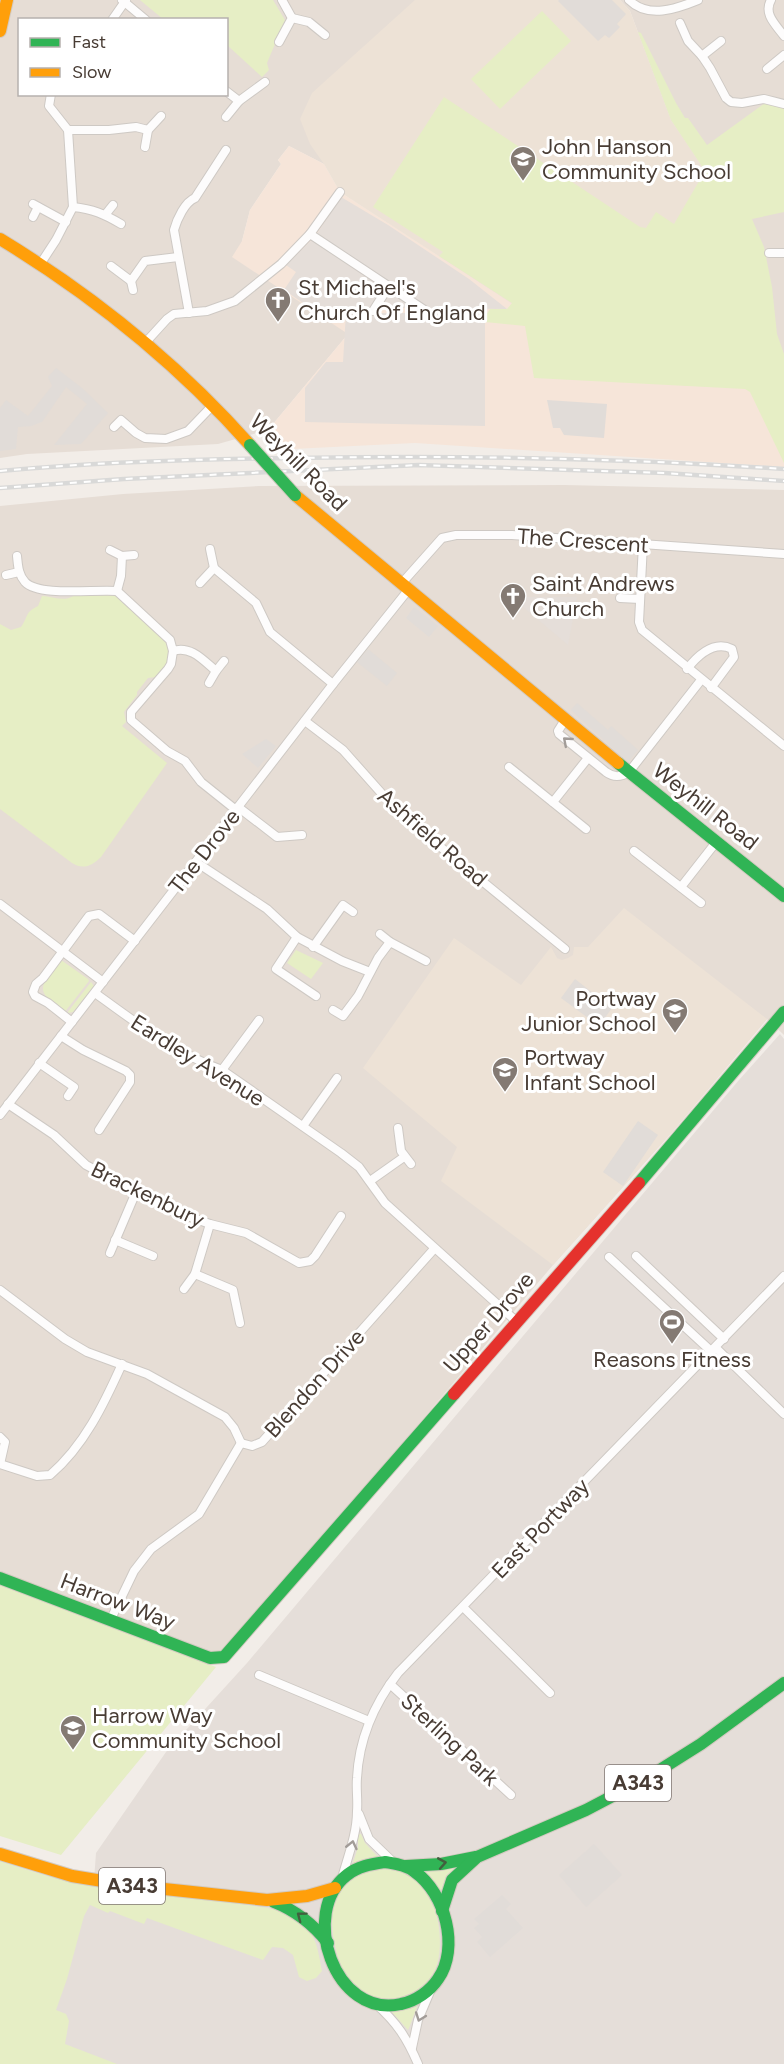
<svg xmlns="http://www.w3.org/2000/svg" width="784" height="2064" viewBox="0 0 784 2064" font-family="Figtree,sans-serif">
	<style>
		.residential { fill: #e6ddd5; fill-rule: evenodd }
		.commercial { fill: #f6e5d9 }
		.industrial { fill: #e5ded9 }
		.education { fill: #ede2d6 }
		.green { fill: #e6eec5 }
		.parking { fill: #e1dcd8 }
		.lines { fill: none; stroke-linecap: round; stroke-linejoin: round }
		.street-casing { stroke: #cec9c4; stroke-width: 10 }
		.fast-casing { stroke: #d3cac0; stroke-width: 14 }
		.slow-casing { stroke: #d3cac0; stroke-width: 14 }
		.jam-casing { stroke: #d3cac0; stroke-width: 14 }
		.street { stroke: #fdfcfc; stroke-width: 8 }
		.fast { stroke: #30b455; stroke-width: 12 }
		.slow { stroke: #ff9f0a; stroke-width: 12 }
		.jam { stroke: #e5322d; stroke-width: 12 }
		.rail-casing { stroke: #d9d9d8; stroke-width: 4.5 }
		.rail { stroke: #fff; stroke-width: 2; stroke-dasharray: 7; stroke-linecap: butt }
		.fast-bridge-casing { stroke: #d3cac0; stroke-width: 14; stroke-linecap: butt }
		.fast-bridge { stroke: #30b455; stroke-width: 12 }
		.oneway { stroke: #a29c98 }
		.oneway2 { stroke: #41603e }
		.labels { text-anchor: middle; stroke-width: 6; stroke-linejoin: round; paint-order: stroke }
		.shield { fill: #fff; stroke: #7f7671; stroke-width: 1.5 }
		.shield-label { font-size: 21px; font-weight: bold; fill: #483c34 }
		.poi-label { font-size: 22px; fill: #483c34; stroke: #fff; text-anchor: start }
		.street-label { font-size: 22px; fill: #483c34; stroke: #fff }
	</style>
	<rect width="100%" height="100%" fill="#f2ede8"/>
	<g class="residential">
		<path d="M0 0H542L433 62 324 164 289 146 278 160 281 164 250 210 242 241 348 334 268 430 218 444 27 454 0 458ZM20 20H226V94H20Z"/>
		<polygon points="620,0 784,0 784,452 745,230 671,120 630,11"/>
		<polygon points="564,485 784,490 784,1035 767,1019 673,1131 553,1265 226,1652 214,1655 0,1575 0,506 123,494 259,486"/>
	</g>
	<polygon class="commercial" points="289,146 324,164 340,192 439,256 772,379 784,452 784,467 415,443 292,449 268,430 348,334 232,257 242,241 250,210 281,164 278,160"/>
	<g class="industrial">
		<polygon points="341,197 388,225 469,279 507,309 309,307 284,290 296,272 286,265 315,237"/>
		<polygon points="346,313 489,313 485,317 485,426 305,422 305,388 326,362 343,362"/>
		<polygon points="526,597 577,597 568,645 516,601"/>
		<polygon points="780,1034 784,1039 784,2064 97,2064 41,2041 79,1917 93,1894 96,1853 166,1752 247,1663 739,1080"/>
	</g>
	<g class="education">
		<polygon points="415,0 620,0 630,11 671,120 745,230 525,312 340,192 324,164 310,144 300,119 312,93"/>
		<polygon points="624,908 767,1019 673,1131 553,1265 441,1181 457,1147 363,1068 454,938 521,985 551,947 557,958 562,960 568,958 573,955 574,947 588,947"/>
	</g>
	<g class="green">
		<polygon points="140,0 273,0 285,20 267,63 269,70 262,77 227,45 226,20 163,19"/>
		<polygon points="542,11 571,41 500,109 471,79"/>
		<polygon points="638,32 641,33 676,103 685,118 688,118 707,145 765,103 780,106 784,109 784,212 752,219 764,247 772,287 777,334 784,354 784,463 750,392 745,389 534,378 525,326 485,322 485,317 490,309 507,309 512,303 439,256 443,252 373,207 444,97 640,227 646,228 656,212 674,224 705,171 671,120"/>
		<path d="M110 594 121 599 165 640 170 651 168 663 156 677 148 678 137 692V695L124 712 126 722 122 726 167 763 101 857C92 866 83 870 72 863L0 809V624L11 630 21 627C29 616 24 613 38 606L42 596C53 596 64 603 75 595Z"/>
		<polygon points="296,950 323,963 311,979 287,963"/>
		<path d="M61 960 88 979 89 981 64 1013C34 989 39 988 61 960Z"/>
		<polygon points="91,982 94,986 73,1012 67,1013"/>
		<polygon points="0,1583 216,1667 61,1855 0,1836"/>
		<polygon points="358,1834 361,1834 365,1843 378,1857 353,1863 358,1847"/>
		<path d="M0 1861C31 1871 61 1881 93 1886 145 1894 197 1897 249 1905 264 1908 284 1908 297 1918 316 1932 318 1949 322 1971L316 1978 307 1981 299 1977 293 1955 283 1948 272 1947 263 1960 147 1918 144 1924 110 1911 108 1913 90 1905 84 1916 67 1979 56 2010 66 2014 69 2021 65 2044 117 2064H0Z"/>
		<polygon points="460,1865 451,1873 440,1892 423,1871"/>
		<path d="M384 1867C397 1870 407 1872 418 1881 439 1897 447 1952 433 1974 414 2004 370 2009 347 1980 340 1970 338 1958 335 1946 326 1901 337 1875 384 1867Z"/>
		<polygon points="418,2004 409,2028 408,2030 391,2011"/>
	</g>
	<g class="parking">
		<polygon points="559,0 612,0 626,14 617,24 620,27 609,38 605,35 598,41 558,1"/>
		<polygon points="56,368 82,388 108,413 81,444 54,445 87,404 66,387 42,422 31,426 18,427 16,449 0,451 0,408 6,400 28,416 52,386 48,377"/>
		<polygon points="547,400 607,404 604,438 564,435 560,428 553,428"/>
		<polygon points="414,607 438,626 429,637 406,618"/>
		<polygon points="368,649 397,673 387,686 357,662"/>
		<polygon points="577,703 608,730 611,726 638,750 628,762 571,710"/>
		<polygon points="266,739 276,746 258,768 242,754"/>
		<polygon points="575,979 612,1008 599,1026 561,998"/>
		<polygon points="638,1121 658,1135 623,1186 603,1172"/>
		<polygon points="594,1844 622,1875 586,1907 559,1875"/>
		<polygon points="502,1895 511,1904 506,1909 523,1928 490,1957 477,1942 482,1937 474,1928 479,1924 474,1919"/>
	</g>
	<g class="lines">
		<g class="street-casing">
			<g id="street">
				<polyline points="122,0 146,20"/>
				<path d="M629 0C648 19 676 9 698 0"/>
				<path d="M771 0C763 14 776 25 784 36"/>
				<polyline points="292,18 309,22 325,35"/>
				<polyline points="112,20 126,0"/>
				<polyline points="680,23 688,41 702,56"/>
				<polyline points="721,41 702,56 710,68 726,98 731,102 742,103 764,99 784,104"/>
				<polyline points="279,42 292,18 282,0"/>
				<polyline points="767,69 784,55"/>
				<polyline points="239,101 265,82"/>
				<polyline points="226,117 239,101 226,91"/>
				<polyline points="68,130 109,130 136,127 148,130"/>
				<polyline points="145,147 148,130 161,116"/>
				<polyline points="33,204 66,222"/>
				<path d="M73 207C93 209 104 214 121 224"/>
				<polyline points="105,215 113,205"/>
				<polyline points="33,217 38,207"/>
				<polyline points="310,234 340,192"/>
				<polyline points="769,253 784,253"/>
				<polyline points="41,263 56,240 73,207 68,130 49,106 51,94"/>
				<polyline points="111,266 131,281 145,261 178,257"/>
				<polyline points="131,281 133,290"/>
				<polyline points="373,311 389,286"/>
				<path d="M189 313 174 230C177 219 185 202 195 198L226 150"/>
				<polyline points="146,342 167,319 174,314 207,311 235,301 281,264 310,234 426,311"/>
				<polyline points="114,427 121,420 136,433 145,438 166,439 188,431 213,405"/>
				<polyline points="643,544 639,622 642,630 784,746"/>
				<polyline points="210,549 214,568"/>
				<polyline points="110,550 122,556"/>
				<path d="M17 556C18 565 18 574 25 582 39 597 95 589 117 591L170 640 173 651C191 645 204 661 216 671L209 683"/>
				<polyline points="6,575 19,572"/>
				<polyline points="200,583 214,568 256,603 270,632 333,684"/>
				<polyline points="402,583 442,538 456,535 512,535 784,554"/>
				<polyline points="117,591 121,576 122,556 134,555"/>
				<polyline points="620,598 640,599"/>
				<polyline points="173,651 171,664 168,669 131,712 131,720 167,751 185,761 201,782 236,810"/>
				<path d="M687 669C698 655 714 640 732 649L734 657 711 688"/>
				<polyline points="216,671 224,661"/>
				<path d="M565 720 558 731 559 734 606 772C614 778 621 777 629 772L701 680"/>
				<polyline points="305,721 343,750 399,813 565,949"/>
				<polyline points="509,767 586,829"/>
				<polyline points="553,802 588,758"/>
				<polyline points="238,807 277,837 302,835"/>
				<polyline points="634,851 701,903"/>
				<polyline points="196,862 267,909 297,937 342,961 370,972"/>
				<polyline points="681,887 717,841"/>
				<polyline points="0,904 103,982"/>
				<polyline points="380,934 390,942"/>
				<polyline points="297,937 276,969 316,996"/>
				<polyline points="313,947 343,905 353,912"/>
				<path d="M95 993C135 1022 175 1053 222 1070L341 1153 359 1167 385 1203 516 1321"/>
				<polyline points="333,1010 343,1016 358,996 378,958 390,942 426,961"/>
				<polyline points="72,1022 48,1003 35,996 33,992 36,984 43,978 89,916 99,914 135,941"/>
				<polyline points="61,1036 83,1050 126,1071 130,1075 130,1082 99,1130"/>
				<polyline points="39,1063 74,1087 68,1096"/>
				<polyline points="222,1070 259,1020"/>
				<polyline points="8,1104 54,1135 86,1165 171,1210 210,1224 246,1233 299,1263 310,1261 315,1256 341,1216"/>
				<polyline points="0,1115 333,684 409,589"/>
				<polyline points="303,1126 337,1078"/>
				<polyline points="398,1128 401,1151 411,1164"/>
				<polyline points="370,1181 404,1157"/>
				<polyline points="115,1240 153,1256"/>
				<polyline points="110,1253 136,1192"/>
				<polyline points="636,1256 724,1339"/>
				<polyline points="609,1257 712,1352"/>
				<polyline points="195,1274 233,1290 240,1323"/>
				<polyline points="184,1289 195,1274 210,1224"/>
				<polyline points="0,1290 65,1339 87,1352 147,1374 225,1417 234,1428 241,1443"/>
				<polyline points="716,1348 784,1414"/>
				<polyline points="0,1437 5,1442 0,1464"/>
				<path d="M0 1464 37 1476 50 1475C84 1446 104 1404 122 1364"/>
				<polyline points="463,1607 550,1693"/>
				<polyline points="110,1621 134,1571 151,1549 199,1514 241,1443 252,1446 262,1442 434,1249"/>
				<polyline points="259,1675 369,1721"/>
				<polyline points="390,1684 511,1795"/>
				<polyline points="359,1814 369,1839 392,1861"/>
				<path d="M342 1878C348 1856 357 1834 357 1811 358 1800 356 1789 357 1778 359 1738 374 1704 398 1673L784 1276"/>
				<path d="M376 2004C397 2023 407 2038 418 2064"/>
				<polyline points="412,2048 418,2020 432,1987"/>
			</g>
		</g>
		<g class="fast-casing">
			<g id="fast">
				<polyline points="618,763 784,896"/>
				<polyline points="639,1183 784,1012"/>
				<polyline points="0,1578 210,1658 224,1657 454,1394"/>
				<path d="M385 1862C396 1864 406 1865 415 1872 445 1893 460 1948 438 1979 430 1991 416 2001 401 2004 334 2019 299 1912 347 1875 358 1866 372 1864 385 1862Z"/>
				<polyline points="406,1866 441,1864 476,1857"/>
				<path d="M274 1902C297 1911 313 1924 328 1943"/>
				<polyline points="442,1911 452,1880 477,1857 586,1810 647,1778 701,1744 784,1683"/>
			</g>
		</g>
		<g class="slow-casing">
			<g id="slow">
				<polyline points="0,31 7,0"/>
				<path d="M0 239C94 296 177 363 250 445"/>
				<polyline points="295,495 618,763"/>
				<polyline points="0,1854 72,1876 127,1885 267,1900 307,1896 335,1888"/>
			</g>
		</g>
		<g class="jam-casing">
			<polyline id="jam" points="454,1394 639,1183"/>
		</g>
		<use href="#street" class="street"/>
		<use href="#fast" class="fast"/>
		<use href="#slow" class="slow"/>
		<use href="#jam" class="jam"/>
		<g class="rail-casing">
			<g id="rail">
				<path d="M0 471C98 462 196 459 294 458 458 455 621 458 784 469"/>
				<polyline points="0,488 124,479 419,465 665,473 784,481"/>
			</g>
		</g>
		<use href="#rail" class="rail"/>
		<g class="fast-bridge-casing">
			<polyline id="fast-bridge" points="250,445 295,495"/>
		</g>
		<use href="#fast-bridge" class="fast-bridge"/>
	</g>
	<defs><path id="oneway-chevron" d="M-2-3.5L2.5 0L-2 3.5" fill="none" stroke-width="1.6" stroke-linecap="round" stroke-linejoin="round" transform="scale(1.5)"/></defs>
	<g class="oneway">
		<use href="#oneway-chevron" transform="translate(567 741) rotate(-139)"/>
		<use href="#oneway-chevron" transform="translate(352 1845) rotate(-77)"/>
		<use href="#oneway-chevron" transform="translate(420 2017) rotate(110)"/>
	</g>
	<g class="oneway2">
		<use href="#oneway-chevron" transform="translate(442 1863) rotate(-10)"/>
		<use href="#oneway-chevron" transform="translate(301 1916) rotate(-143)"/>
	</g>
	<defs>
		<g id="school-pin" transform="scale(1.35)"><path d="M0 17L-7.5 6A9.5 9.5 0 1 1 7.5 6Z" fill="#847a73" stroke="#fff"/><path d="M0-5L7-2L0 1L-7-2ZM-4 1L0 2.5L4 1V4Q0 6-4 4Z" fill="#fff"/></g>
		<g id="church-pin" transform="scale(1.35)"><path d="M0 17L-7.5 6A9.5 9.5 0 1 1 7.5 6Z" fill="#847a73" stroke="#fff"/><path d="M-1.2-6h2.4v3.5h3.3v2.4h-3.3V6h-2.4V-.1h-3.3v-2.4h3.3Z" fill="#fff"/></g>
		<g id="stadium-pin" transform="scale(1.35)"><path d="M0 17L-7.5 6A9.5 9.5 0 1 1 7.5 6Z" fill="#847a73" stroke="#fff"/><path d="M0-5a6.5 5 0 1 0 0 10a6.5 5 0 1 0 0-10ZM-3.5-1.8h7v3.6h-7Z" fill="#fff"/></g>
	</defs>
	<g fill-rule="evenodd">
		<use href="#school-pin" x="523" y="159"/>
		<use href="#church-pin" x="278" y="300"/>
		<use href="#church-pin" x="513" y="596"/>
		<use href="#school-pin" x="675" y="1011"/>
		<use href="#school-pin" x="505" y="1070"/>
		<use href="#stadium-pin" x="672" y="1322"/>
		<use href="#school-pin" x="73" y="1728"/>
	</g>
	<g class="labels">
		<g class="shield">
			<rect x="605" y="1765" width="66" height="36" rx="4.5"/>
			<rect x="99" y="1868" width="66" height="36" rx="4.5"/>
		</g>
		<g class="shield-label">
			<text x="638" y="1790">A343</text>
			<text x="132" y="1893">A343</text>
		</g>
		<g class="poi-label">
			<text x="542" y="154">John Hanson<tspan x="542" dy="25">Community School</tspan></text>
			<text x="298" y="295">St Michael's<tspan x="298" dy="25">Church Of England</tspan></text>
			<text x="532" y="591">Saint Andrews<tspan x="532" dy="25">Church</tspan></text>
			<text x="656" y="1006" text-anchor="end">Portway<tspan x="656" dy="25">Junior School</tspan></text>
			<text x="524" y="1065">Portway<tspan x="524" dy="25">Infant School</tspan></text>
			<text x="672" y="1367" text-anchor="middle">Reasons Fitness</text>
			<text x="92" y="1723">Harrow Way<tspan x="92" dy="25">Community School</tspan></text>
		</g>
		<g class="street-label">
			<text transform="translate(299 462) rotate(45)" y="8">Weyhill Road</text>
			<text transform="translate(583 540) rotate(4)" y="8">The Crescent</text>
			<text transform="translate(706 806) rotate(38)" y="8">Weyhill Road</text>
			<text transform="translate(433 837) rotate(41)" y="8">Ashfield Road</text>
			<text transform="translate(204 851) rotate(-52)" y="8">The Drove</text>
			<text transform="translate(198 1060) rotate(32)" y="8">Eardley Avenue</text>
			<text transform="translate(148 1194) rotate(26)" y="8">Brackenbury</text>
			<text transform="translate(488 1322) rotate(-49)" y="8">Upper Drove</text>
			<text transform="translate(314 1383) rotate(-48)" y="8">Blendon Drive</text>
			<text transform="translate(540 1528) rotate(-46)" y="8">East Portway</text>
			<text transform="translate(118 1601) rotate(21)" y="8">Harrow Way</text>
			<text transform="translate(450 1739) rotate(43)" y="8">Sterling Park</text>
		</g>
	</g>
	<rect x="18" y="18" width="210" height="78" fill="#ffffff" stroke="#b6b1ae" stroke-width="1.5"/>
	<rect x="30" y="38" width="30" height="9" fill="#30b455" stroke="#b6b1ae" stroke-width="1.5"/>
	<text x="72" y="48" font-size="18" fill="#483c34">Fast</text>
	<rect x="30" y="68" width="30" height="9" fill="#ff9f0a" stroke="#b6b1ae" stroke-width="1.5"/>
	<text x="72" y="78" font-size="18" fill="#483c34">Slow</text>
</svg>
